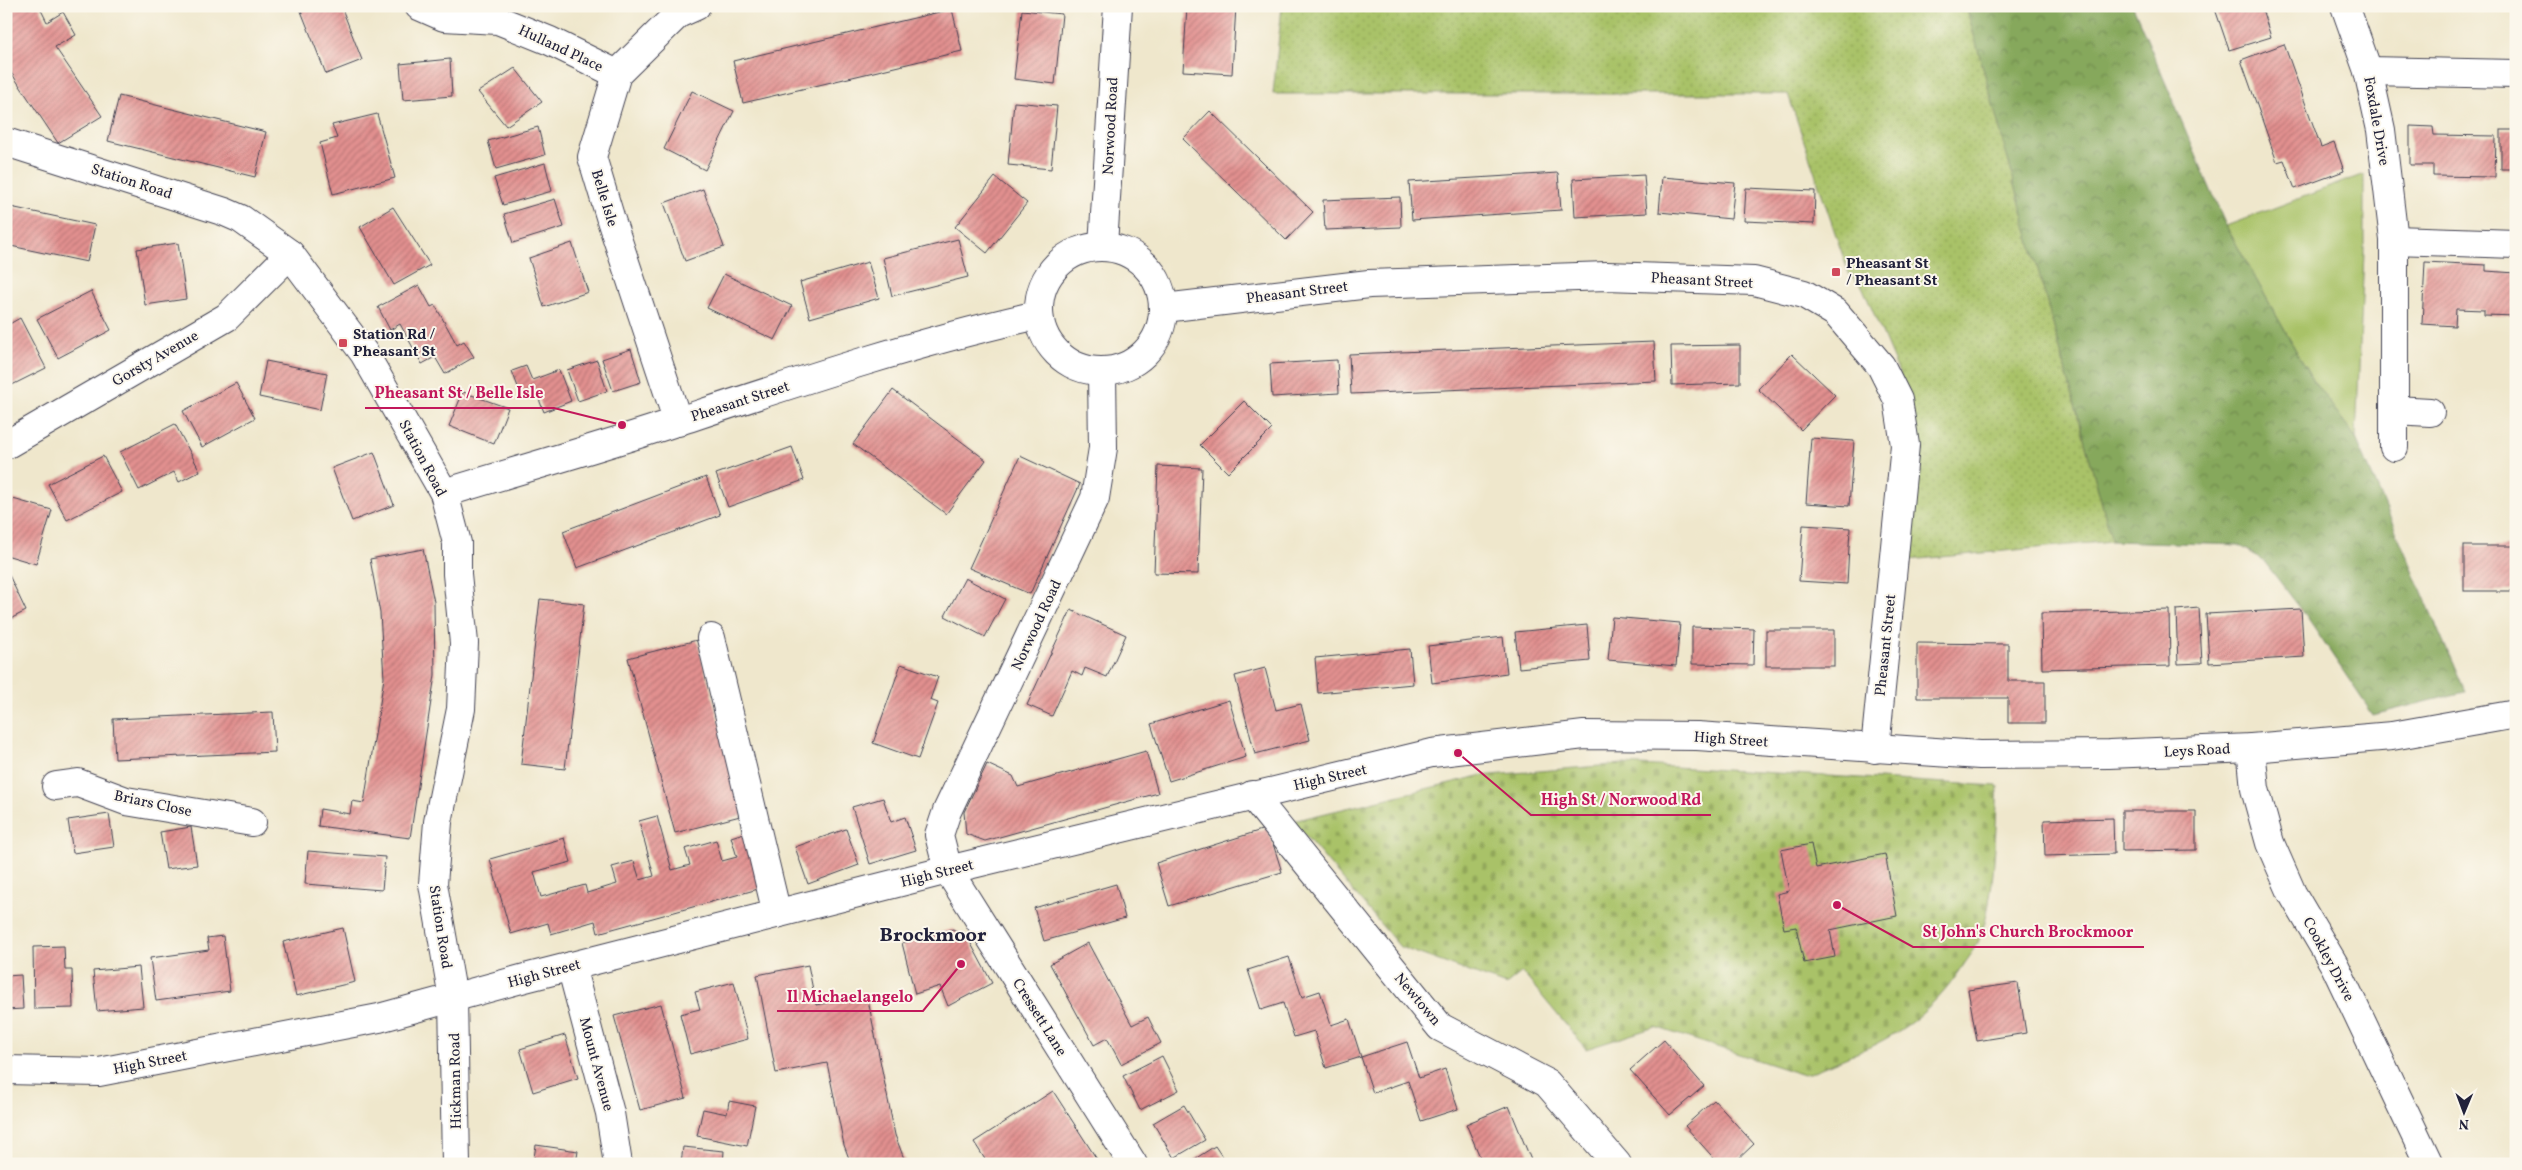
<svg xmlns="http://www.w3.org/2000/svg" width="2522" height="1170" viewBox="0 0 2522 1170" font-family="Vollkorn,serif">
	<style>
		.grass { fill: #a9c267; stroke: #667251 }
		.forest { fill: url(#forest-crowns); stroke: #54654c }
		.cemetery { fill: url(#cemetery-stones); stroke: #667251 }
		.park { fill: url(#park-dots); stroke: #667251 }
		.building { fill: url(#building-hatch) }
		.lines { fill: none; stroke-linecap: round; stroke-linejoin: round }
		.minor-casing { stroke: #414051; stroke-width: 30 }
		.major-casing { stroke: #414051; stroke-width: 30 }
		.minor { stroke: #fff; stroke-width: 28 }
		.major { stroke: #fff; stroke-width: 28 }
		.poi-dot { fill: #d1495b; stroke: #fbf7ec; stroke-width: 2 }
		.labels { text-anchor: middle; stroke-width: 4; stroke-linejoin: round; paint-order: stroke }
		.street-label { font-size: 15px; fill: #22223b; stroke: #fbf7ec }
		.poi-label { font-size: 15px; font-weight: bold; fill: #22223b; stroke: #fbf7ec; text-anchor: start }
		.district-label { font-size: 20px; font-weight: bold; fill: #22223b; stroke: #fbf7ec }
		.leader { fill: none; stroke: #c2185b; stroke-width: 2 }
		.callout-dot { fill: #c2185b; stroke: #fbf7ec; stroke-width: 2 }
		.callout-label { font-size: 16px; text-anchor: middle; font-weight: bold; fill: #c2185b; stroke: #fbf7ec; stroke-width: 4; stroke-linejoin: round; paint-order: stroke }
	</style>
	<defs>
		<pattern id="forest-crowns" width="20" height="18" patternUnits="userSpaceOnUse" patternTransform="scale(1.25)"><rect width="20" height="18" fill="#86a85c"/><path d="M2 6a3 3 0 1 1 6 0M12 15a3 3 0 1 1 6 0" fill="none" stroke="#6d884d"/></pattern>
		<pattern id="cemetery-stones" width="16" height="16" patternUnits="userSpaceOnUse" patternTransform="scale(1.25)"><rect width="16" height="16" fill="#a9c267"/><path d="M2 7V4a2 2 0 0 1 4 0v3zM10 15v-3a2 2 0 0 1 4 0v3z" fill="#91a65a"/></pattern>
		<pattern id="park-dots" width="8" height="8" patternUnits="userSpaceOnUse" patternTransform="scale(1.25)"><rect width="8" height="8" fill="#a9c267"/><path d="M2 2h.1M6 6h.1" fill="none" stroke="#91a65a" stroke-width="1.8" stroke-linecap="round"/></pattern>
		<pattern id="building-hatch" width="6" height="6" patternUnits="userSpaceOnUse" patternTransform="scale(1.25)"><rect width="6" height="6" fill="#e2908f"/><path d="M-1 1l2-2M0 6l6-6M5 7l2-2" fill="none" stroke="#b77576"/></pattern>
	</defs>
	<rect width="100%" height="100%" fill="#fbf7ec"/>
	<filter id="ink" filterUnits="userSpaceOnUse"><feTurbulence type="fractalNoise" baseFrequency=".02" numOctaves="2"/><feDisplacementMap in="SourceGraphic" scale="10" xChannelSelector="R" yChannelSelector="G"/><feConvolveMatrix kernelMatrix="1 2 1 2 8 2 1 2 1" color-interpolation-filters="sRGB"/></filter>
	<filter id="wash" filterUnits="userSpaceOnUse"><feTurbulence type="fractalNoise" baseFrequency=".0096" numOctaves="4" result="noise"/><feDisplacementMap in="SourceGraphic" scale="20" xChannelSelector="R" yChannelSelector="G"/><feGaussianBlur stdDeviation="1.12" result="paint"/><feColorMatrix in="noise" values="0 0 0 0 0 0 0 0 0 0 0 0 0 0 0 0 0 1.4 0 .05"/><feComposite in="paint" operator="in"/></filter>
	<g filter="url(#wash)">
		<rect width="100%" height="100%" fill="#efe7cc"/>
		<polygon class="grass" points="2364,174 2364,253 2356,438 2312,379 2226,226"/>
		<polygon class="forest" points="1966,6 2133,6 2226,226 2312,379 2356,438 2465,692 2373,715 2301,609 2263,560 2239,545 2112,541"/>
		<path class="cemetery" d="M1623 764 1998 786C1995 832 1996 898 1979 940 1976 949 1968 958 1963 966 1921 1031 1872 1047 1804 1075L1655 1027 1586 1049 1522 972 1506 985 1400 947 1293 821 1479 776Z"/>
		<polygon class="park" points="1282,6 1966,6 2112,541 1898,561 1905,387 1862,286 1849,274 1788,94 1273,94"/>
		<g id="blocks">
			<g class="building">
				<polygon points="6,6 39,6 47,22 63,12 76,35 55,47 102,116 58,143 6,65"/>
				<polygon points="299,6 341,6 362,60 326,74"/>
				<polygon points="1187,6 1236,6 1232,74 1183,71"/>
				<polygon points="2214,6 2261,6 2271,37 2229,50"/>
				<polygon points="952,9 962,51 743,103 733,61"/>
				<polygon points="1022,10 1062,14 1055,84 1014,79"/>
				<polygon points="2284,44 2321,147 2334,142 2344,171 2295,189 2284,160 2277,162 2241,60"/>
				<polygon points="450,59 452,96 403,100 400,64"/>
				<polygon points="515,68 542,102 506,126 478,92"/>
				<polygon points="692,91 734,111 705,170 664,149"/>
				<polygon points="119,96 266,132 255,177 108,141"/>
				<polygon points="1014,102 1057,106 1051,169 1008,165"/>
				<polygon points="1210,111 1313,212 1286,240 1183,139"/>
				<polygon points="377,114 395,178 333,194 320,143 337,138 332,125"/>
				<polygon points="2410,126 2433,127 2434,135 2496,136 2495,177 2433,176 2433,165 2410,165"/>
				<polygon points="538,127 545,155 496,169 488,141"/>
				<rect x="2501" y="130" width="15" height="39"/>
				<polygon points="545,163 552,191 503,205 494,178"/>
				<polygon points="1558,173 1561,210 1412,220 1409,182"/>
				<polygon points="1644,175 1647,213 1575,217 1573,179"/>
				<polygon points="995,177 1027,203 987,253 955,227"/>
				<polygon points="1662,177 1735,183 1731,219 1659,212"/>
				<polygon points="1746,188 1815,191 1814,224 1744,221"/>
				<polygon points="703,189 724,247 685,261 664,203"/>
				<polygon points="1400,197 1401,227 1325,230 1323,200"/>
				<polygon points="555,199 564,227 513,243 504,214"/>
				<polygon points="6,206 95,225 87,262 6,245"/>
				<polygon points="393,207 430,265 394,285 360,227"/>
				<polygon points="958,239 968,277 892,296 883,258"/>
				<polygon points="178,243 186,299 145,305 137,249"/>
				<polygon points="572,243 588,292 544,307 529,258"/>
				<polygon points="868,262 879,298 810,318 800,282"/>
				<polygon points="2425,262 2486,265 2486,271 2516,273 2516,316 2484,315 2484,310 2456,309 2455,326 2422,324"/>
				<polygon points="724,274 792,306 775,340 707,308"/>
				<polygon points="419,285 431,307 435,305 457,345 464,341 474,357 445,374 435,357 422,364 400,324 390,330 378,307"/>
				<polygon points="91,291 111,330 58,358 37,319"/>
				<polygon points="20,318 46,368 6,388 6,326"/>
				<polygon points="1654,342 1656,381 1351,394 1349,354"/>
				<polygon points="1740,345 1740,383 1672,385 1671,346"/>
				<polygon points="631,349 641,382 613,391 602,359"/>
				<polygon points="1792,354 1835,395 1801,430 1758,389"/>
				<polygon points="597,360 607,391 578,401 567,370"/>
				<polygon points="1337,360 1339,393 1272,397 1270,364"/>
				<polygon points="266,361 327,373 320,410 259,397"/>
				<polygon points="526,366 532,380 559,370 571,401 544,412 535,389 521,395 512,371"/>
				<polygon points="236,383 255,418 202,447 183,411"/>
				<polygon points="893,390 986,460 946,514 853,444"/>
				<polygon points="463,392 508,408 494,444 449,426"/>
				<polygon points="1244,401 1272,429 1228,473 1200,445"/>
				<polygon points="175,424 200,471 179,482 174,472 139,490 120,452"/>
				<polygon points="1811,438 1854,441 1849,506 1806,503"/>
				<polygon points="792,447 804,480 728,507 716,474"/>
				<polygon points="374,452 394,505 352,521 332,468"/>
				<polygon points="103,456 122,492 67,520 48,484"/>
				<polygon points="1020,456 1080,484 1030,594 969,568"/>
				<polygon points="1158,466 1202,468 1198,574 1154,573"/>
				<polygon points="706,477 720,515 577,568 563,531"/>
				<polygon points="13,499 52,510 36,564 6,555 6,522"/>
				<polygon points="1803,525 1850,528 1847,584 1799,581"/>
				<rect x="2464" y="546" width="52" height="45"/>
				<polygon points="423,549 434,602 435,675 410,838 318,826 320,809 350,814 352,801 364,803 384,678 380,613 370,559"/>
				<polygon points="8,573 26,611 6,621 6,574"/>
				<polygon points="965,578 1005,599 985,637 945,616"/>
				<polygon points="540,599 584,604 565,769 521,764"/>
				<polygon points="2199,608 2202,663 2178,664 2176,610"/>
				<polygon points="2301,609 2304,657 2209,663 2206,614"/>
				<polygon points="1071,610 1126,635 1107,677 1085,668 1082,676 1072,671 1052,716 1027,705"/>
				<polygon points="2169,610 2170,666 2042,669 2041,613"/>
				<polygon points="1612,617 1680,623 1676,666 1608,660"/>
				<polygon points="1587,625 1590,661 1519,668 1515,632"/>
				<polygon points="1692,627 1754,629 1753,665 1692,664"/>
				<rect x="1766" y="630" width="68" height="36"/>
				<polygon points="1503,637 1507,673 1432,683 1428,646"/>
				<polygon points="697,640 744,815 675,833 628,658"/>
				<polygon points="1917,643 2008,644 2008,681 2045,681 2045,723 2008,723 2008,698 1917,698"/>
				<polygon points="1410,649 1413,684 1318,693 1315,658"/>
				<polygon points="901,664 938,677 930,700 938,703 918,759 873,743"/>
				<polygon points="1265,668 1276,710 1301,704 1310,740 1255,754 1235,676"/>
				<polygon points="1229,700 1246,757 1169,781 1151,724"/>
				<polygon points="273,712 275,752 115,759 113,719"/>
				<polygon points="1146,751 1158,793 985,841 966,834 964,812 987,764 1013,776 1018,787"/>
				<polygon points="883,798 891,822 905,817 916,850 870,864 852,807"/>
				<polygon points="2122,811 2196,811 2196,850 2122,851"/>
				<polygon points="109,814 114,847 73,853 68,820"/>
				<polygon points="657,816 672,870 690,865 685,849 716,840 722,861 737,857 731,837 747,832 762,888 598,933 595,921 551,934 548,923 511,934 490,859 564,838 571,862 534,872 541,897 585,885 587,893 617,884 612,867 634,861 640,880 654,876 639,821"/>
				<polygon points="2113,818 2114,854 2045,856 2044,820"/>
				<polygon points="191,827 197,865 166,869 160,832"/>
				<polygon points="1268,828 1282,872 1169,906 1156,863"/>
				<polygon points="846,829 859,865 808,884 795,847"/>
				<polygon points="1811,844 1816,868 1885,854 1897,916 1830,930 1835,957 1804,963 1796,927 1784,929 1777,894 1789,891 1781,850"/>
				<polygon points="308,851 385,857 382,890 305,884"/>
				<polygon points="1116,884 1125,918 1044,941 1034,908"/>
				<polygon points="343,928 355,982 296,996 283,942"/>
				<polygon points="953,929 969,940 992,983 948,1006 940,986 915,994 902,943"/>
				<polygon points="223,936 230,991 156,1001 150,958 209,950 207,938"/>
				<polygon points="1088,943 1132,1025 1148,1017 1161,1043 1121,1064 1107,1038 1094,1045 1050,964"/>
				<polygon points="64,946 65,970 72,970 73,1008 34,1009 33,947"/>
				<polygon points="1289,957 1302,997 1320,991 1331,1025 1349,1019 1361,1057 1326,1068 1314,1031 1294,1037 1283,1003 1261,1010 1248,970"/>
				<polygon points="808,965 816,1005 867,995 895,1135 906,1164 851,1164 844,1145 827,1063 776,1073 757,975"/>
				<polygon points="139,967 143,1007 97,1011 93,971"/>
				<polygon points="21,975 23,1009 6,1010 6,976"/>
				<polygon points="734,982 748,1039 690,1054 680,1014 700,1009 695,992"/>
				<polygon points="2018,983 2026,1033 1977,1041 1968,990"/>
				<polygon points="661,1004 686,1098 640,1110 614,1016"/>
				<polygon points="565,1035 578,1078 533,1092 520,1049"/>
				<polygon points="1664,1040 1704,1086 1670,1115 1630,1070"/>
				<polygon points="1407,1042 1419,1078 1445,1069 1458,1109 1421,1121 1408,1081 1373,1093 1361,1057"/>
				<polygon points="1162,1056 1179,1090 1140,1110 1123,1076"/>
				<polygon points="1053,1091 1100,1164 988,1164 974,1142"/>
				<polygon points="1714,1100 1754,1144 1733,1164 1719,1164 1685,1126"/>
				<polygon points="729,1101 755,1106 747,1146 697,1136 703,1109 727,1114"/>
				<polygon points="1184,1105 1205,1140 1174,1158 1153,1123"/>
				<polygon points="1509,1106 1531,1160 1523,1164 1483,1164 1466,1124"/>
				<polygon points="536,1145 578,1151 576,1164 533,1164"/>
				<polygon points="1215,1146 1227,1164 1187,1164"/>
				<polygon points="683,1147 724,1151 723,1164 681,1164"/>
			</g>
		</g>
	</g>
	<g filter="url(#ink)">
		<use href="#blocks" fill-opacity="0" stroke="#414051" stroke-width="1"/>
		<g class="lines">
			<g class="minor-casing">
				<g id="minor">
					<polyline points="419,6 444,17 498,20 550,41 617,74"/>
					<polyline points="2345,6 2368,71 2381,130 2394,240 2394,447"/>
					<polyline points="2368,71 2516,74"/>
					<polyline points="6,142 225,212 241,219 290,254 364,353 444,493 457,543 457,574 464,643 461,709 438,822 433,884 453,998 456,1164"/>
					<polyline points="2394,240 2516,244"/>
					<polyline points="1103,246 1118,6"/>
					<circle cx="1101" cy="309" r="62"/>
					<polyline points="1164,308 1369,284 1607,276 1754,281 1804,294 1836,313 1881,366 1898,400 1905,445 1875,749"/>
					<polyline points="1102,372 1103,448 1095,498 947,811 939,835 948,870 1133,1164"/>
					<polyline points="2395,410 2430,412"/>
					<polyline points="678,422 611,220 592,157 617,74 678,14 696,6"/>
					<polyline points="6,445 227,317 290,254"/>
					<path d="M444 493C522 469 601 447 679 421 797 382 916 342 1038 315"/>
					<polyline points="711,638 777,914"/>
					<polyline points="2251,748 2255,789 2270,843 2292,893 2335,966 2429,1164"/>
					<polyline points="56,786 78,783 126,801 252,822"/>
					<polyline points="1252,795 1440,1027 1547,1083 1617,1164"/>
					<polyline points="571,966 610,1113 618,1164"/>
				</g>
			</g>
			<g class="major-casing">
				<polyline id="major" points="6,1070 99,1072 379,1018 525,978 948,870 1432,753 1584,735 1697,736 1980,755 2109,754 2251,748 2392,736 2516,714"/>
			</g>
			<use href="#minor" class="minor"/>
			<use href="#major" class="major"/>
		</g>
	</g>
	<g class="poi-dot">
		<rect x="1831" y="267" width="10" height="10" rx="2.5"/>
		<rect x="338" y="338" width="10" height="10" rx="2.5"/>
	</g>
	<g class="labels">
		<g class="street-label">
			<text transform="translate(561 48) rotate(25)" y="5">Hulland Place</text>
			<text transform="translate(2377 121) rotate(80)" y="5">Foxdale Drive</text>
			<text transform="translate(1110 126) rotate(-87)" y="5">Norwood Road</text>
			<text transform="translate(132 181) rotate(18)" y="5">Station Road</text>
			<text transform="translate(605 198) rotate(73)" y="5">Belle Isle</text>
			<text transform="translate(1702 280) rotate(3)" y="5">Pheasant Street</text>
			<text transform="translate(1297 292) rotate(-7)" y="5">Pheasant Street</text>
			<text transform="translate(155 358) rotate(-30)" y="5">Gorsty Avenue</text>
			<text transform="translate(740 401) rotate(-18)" y="5">Pheasant Street</text>
			<text transform="translate(423 458) rotate(62)" y="5">Station Road</text>
			<text transform="translate(1036 625) rotate(-65)" y="5">Norwood Road</text>
			<text transform="translate(1885 645) rotate(-84)" y="5">Pheasant Street</text>
			<text transform="translate(1731 739) rotate(4)" y="5">High Street</text>
			<text transform="translate(2197 750) rotate(-3)" y="5">Leys Road</text>
			<text transform="translate(1330 777) rotate(-13)" y="5">High Street</text>
			<text transform="translate(153 803) rotate(12)" y="5">Briars Close</text>
			<text transform="translate(937 873) rotate(-14)" y="5">High Street</text>
			<text transform="translate(441 927) rotate(81)" y="5">Station Road</text>
			<text transform="translate(2329 959) rotate(62)" y="5">Cookley Drive</text>
			<text transform="translate(544 973) rotate(-15)" y="5">High Street</text>
			<text transform="translate(1418 999) rotate(50)" y="5">Newtown</text>
			<text transform="translate(1040 1017) rotate(58)" y="5">Cressett Lane</text>
			<text transform="translate(150 1062) rotate(-11)" y="5">High Street</text>
			<text transform="translate(597 1064) rotate(75)" y="5">Mount Avenue</text>
			<text transform="translate(455 1081) rotate(-91)" y="5">Hickman Road</text>
		</g>
		<g class="poi-label">
			<text x="1846" y="268">Pheasant St<tspan x="1846" dy="17">/ Pheasant St</tspan></text>
			<text x="353" y="339">Station Rd /<tspan x="353" dy="17">Pheasant St</tspan></text>
		</g>
		<g class="district-label">
			<text x="933" y="941">Brockmoor</text>
		</g>
	</g>
	<path class="leader" d="M622 425L554 408H365M1458 753L1531 815H1711M1837 905L1913 947H2144M961 964L923 1011H777"/>
	<g class="callout-dot">
		<circle cx="622" cy="425" r="5"/>
		<circle cx="1458" cy="753" r="5"/>
		<circle cx="1837" cy="905" r="5"/>
		<circle cx="961" cy="964" r="5"/>
	</g>
	<g class="callout-label">
		<text x="459" y="398">Pheasant St / Belle Isle</text>
		<text x="1621" y="805">High St / Norwood Rd</text>
		<text x="2028" y="937">St John's Church Brockmoor</text>
		<text x="850" y="1002">Il Michaelangelo</text>
	</g>
	<rect width="2522" height="1170" fill="none" stroke="#fbf7ec" stroke-width="25"/>
	<g transform="translate(2464 1112) rotate(181)" stroke="#fbf7ec" stroke-width="4" paint-order="stroke">
	<path d="M0-4L9 19L0 12L-9 19Z" fill="#22223b"/>
	<text y="-8" font-size="14" font-weight="bold" text-anchor="middle" fill="#22223b">N</text>
	</g>
</svg>
